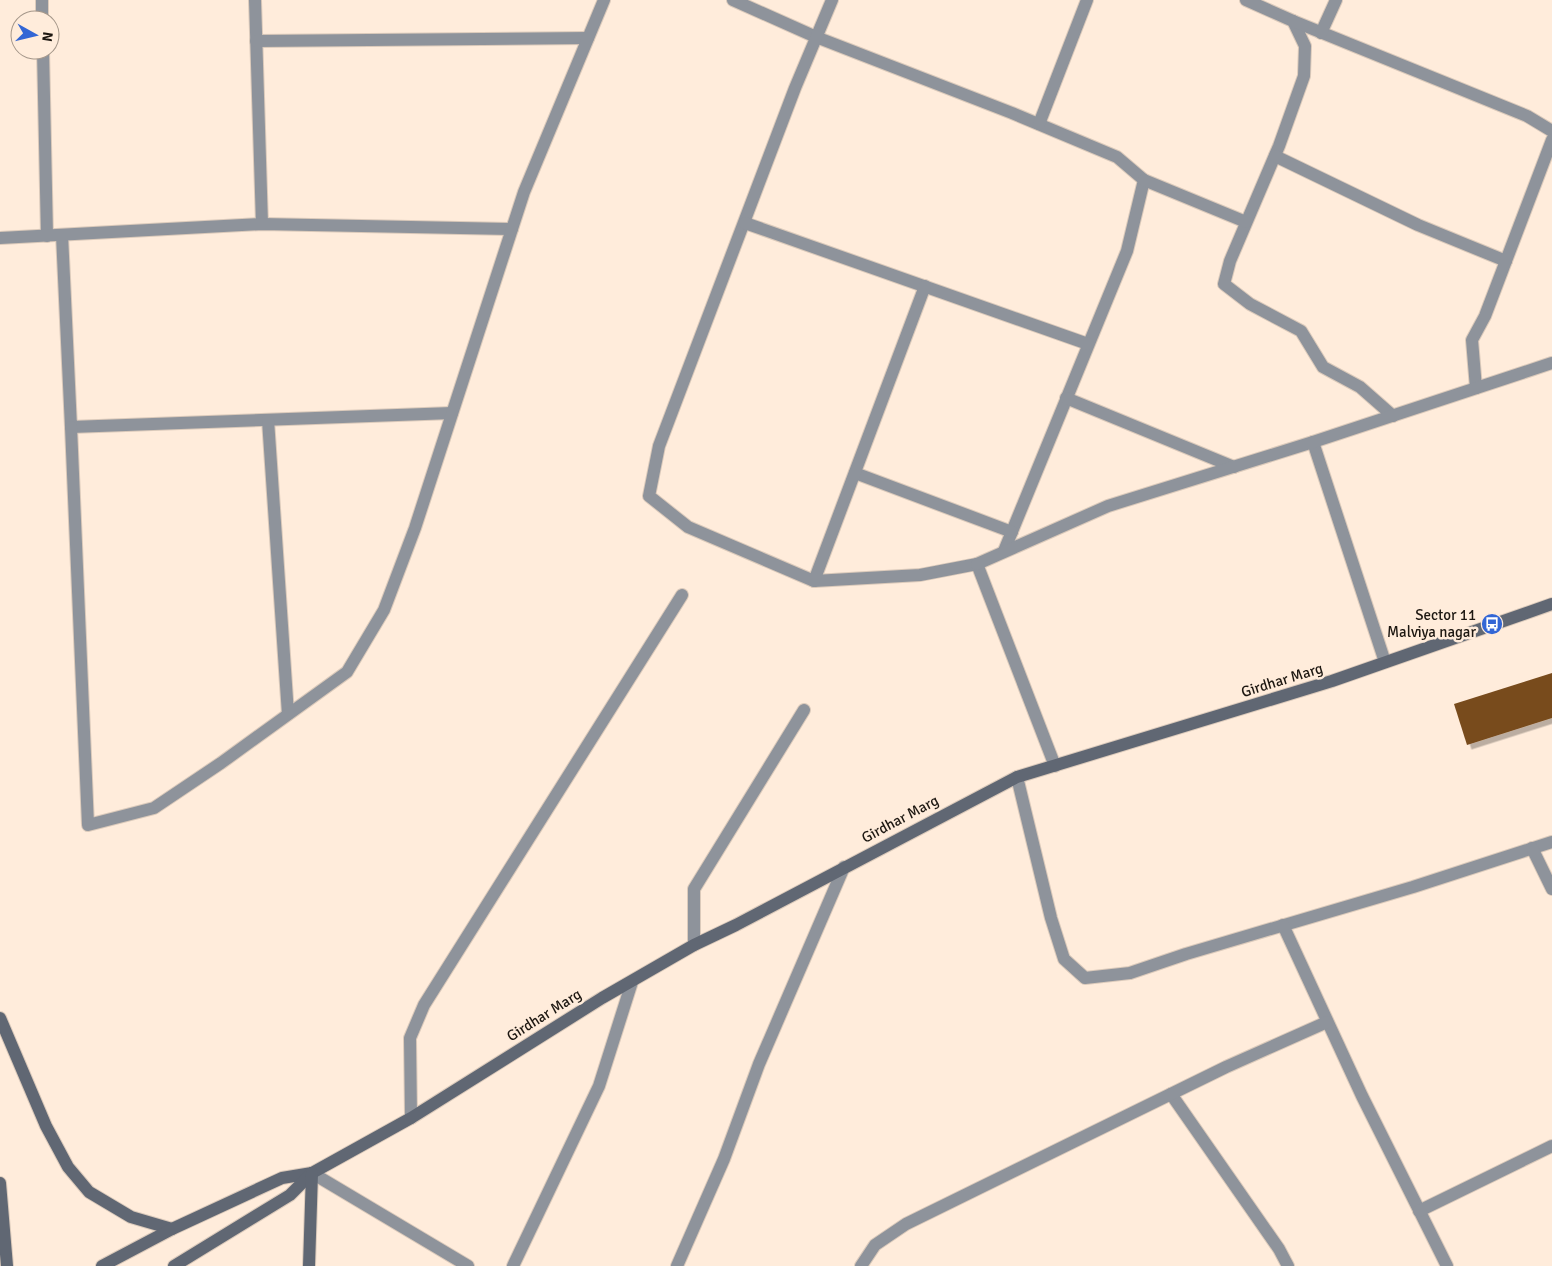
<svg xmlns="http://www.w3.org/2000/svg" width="1552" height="1266" viewBox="0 0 1552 1266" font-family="Signika,sans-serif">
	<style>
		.building { fill: #784b1d; filter: url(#shadow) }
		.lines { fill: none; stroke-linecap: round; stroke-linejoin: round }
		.street-casing { stroke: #dbcabb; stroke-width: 14 }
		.secondary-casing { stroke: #dbcabb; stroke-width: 14 }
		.street { stroke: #8e939b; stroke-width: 12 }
		.secondary { stroke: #606773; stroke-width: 12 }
		.labels { text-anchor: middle; stroke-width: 5; stroke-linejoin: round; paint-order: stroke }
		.poi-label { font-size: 15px; fill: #1d1711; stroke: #ffecdb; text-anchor: end }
		.street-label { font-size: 15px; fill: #1d1711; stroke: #ffecdb }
	</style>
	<defs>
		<filter id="shadow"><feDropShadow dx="4.5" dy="4.5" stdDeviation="0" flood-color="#0004"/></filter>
	</defs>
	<rect width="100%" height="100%" fill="#ffecdb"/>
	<polygon class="building" points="1552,673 1552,718 1467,745 1454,704"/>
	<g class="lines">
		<g class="street-casing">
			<g id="street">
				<polyline points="42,0 42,20"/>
				<polyline points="255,0 262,224"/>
				<polyline points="733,0 816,37 1012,113 1117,157 1144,180 1127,251 1004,551"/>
				<polyline points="832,0 795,88 659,446 649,496 688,527 814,581 920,575 977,564 1055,766"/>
				<polyline points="1246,0 1293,21 1305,46 1304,76 1279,146 1230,261 1224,284 1250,304 1301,331 1323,367 1360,387 1393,416"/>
				<polyline points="1293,21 1527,116 1552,131"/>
				<polyline points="1321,33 1336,0"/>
				<polyline points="256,41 588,38"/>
				<polyline points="43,50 47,236"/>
				<polyline points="1039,124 1087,0"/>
				<polyline points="1275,156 1418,225 1506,261"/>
				<polyline points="1144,180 1246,222"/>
				<polyline points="745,223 1088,344"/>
				<polyline points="62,235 71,427 452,413"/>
				<polyline points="0,238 262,224 512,229"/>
				<polyline points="1476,388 1472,340 1485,316 1552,140"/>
				<polyline points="1066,398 1234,467"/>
				<polyline points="268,420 288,714"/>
				<polyline points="71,427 88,825 154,808 221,763 347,672 384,610 415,528 524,192 604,0"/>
				<polyline points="1313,442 1385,662"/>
				<polyline points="855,473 1012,532"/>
				<polyline points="977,564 1108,506 1313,442 1552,363"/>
				<polyline points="814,581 925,286"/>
				<polyline points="1017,777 1051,918 1064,959 1085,978 1130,973 1186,954 1413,887 1552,842"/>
				<polyline points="1532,848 1552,889"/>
				<polyline points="1283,925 1362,1096 1447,1266"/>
				<polyline points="694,945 694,889 804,710"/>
				<polyline points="1171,1094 1279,1249 1288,1266"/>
				<polyline points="411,1118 410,1038 424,1005 682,595"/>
				<polyline points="312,1173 468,1266"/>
				<polyline points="1419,1211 1552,1146"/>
				<polyline points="513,1266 599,1086 632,982"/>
				<polyline points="677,1266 724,1159 759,1064 844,867"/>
				<polyline points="861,1266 875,1245 906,1224 1226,1067 1327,1022"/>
			</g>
		</g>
		<g class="secondary-casing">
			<g id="secondary">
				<polyline points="0,1018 46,1126 68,1167 89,1192 131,1217 172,1229"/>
				<polyline points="0,1183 7,1266"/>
				<polyline points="102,1266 172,1229 282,1178 312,1173"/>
				<polyline points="174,1266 290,1195 312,1173 411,1118 602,998 694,945 736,925 1017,777 1332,681 1552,604"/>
				<polyline points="309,1266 312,1173"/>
			</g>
		</g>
		<use href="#street" class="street"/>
		<use href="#secondary" class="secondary"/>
	</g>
	<defs>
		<g id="bus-disc" transform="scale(1.125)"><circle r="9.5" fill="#3366d5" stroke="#ffecdb"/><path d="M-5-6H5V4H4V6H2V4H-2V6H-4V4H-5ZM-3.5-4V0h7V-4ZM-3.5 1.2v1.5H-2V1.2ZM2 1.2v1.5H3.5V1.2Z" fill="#fff"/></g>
	</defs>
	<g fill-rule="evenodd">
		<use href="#bus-disc" x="1492" y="624"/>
	</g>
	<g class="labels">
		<g class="poi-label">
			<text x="1476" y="620">Sector 11<tspan x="1476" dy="17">Malviya nagar</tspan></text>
		</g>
		<g class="street-label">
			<text transform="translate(1282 680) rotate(-17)" y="5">Girdhar Marg</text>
			<text transform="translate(900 819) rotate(-28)" y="5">Girdhar Marg</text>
			<text transform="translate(544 1015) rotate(-32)" y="5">Girdhar Marg</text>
		</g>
	</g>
	<g transform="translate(35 35) rotate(98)"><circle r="24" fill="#ffecdb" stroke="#a5978a"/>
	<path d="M0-4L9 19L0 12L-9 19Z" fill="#3366d5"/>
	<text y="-8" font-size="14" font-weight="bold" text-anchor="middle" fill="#1d1711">N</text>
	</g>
</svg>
